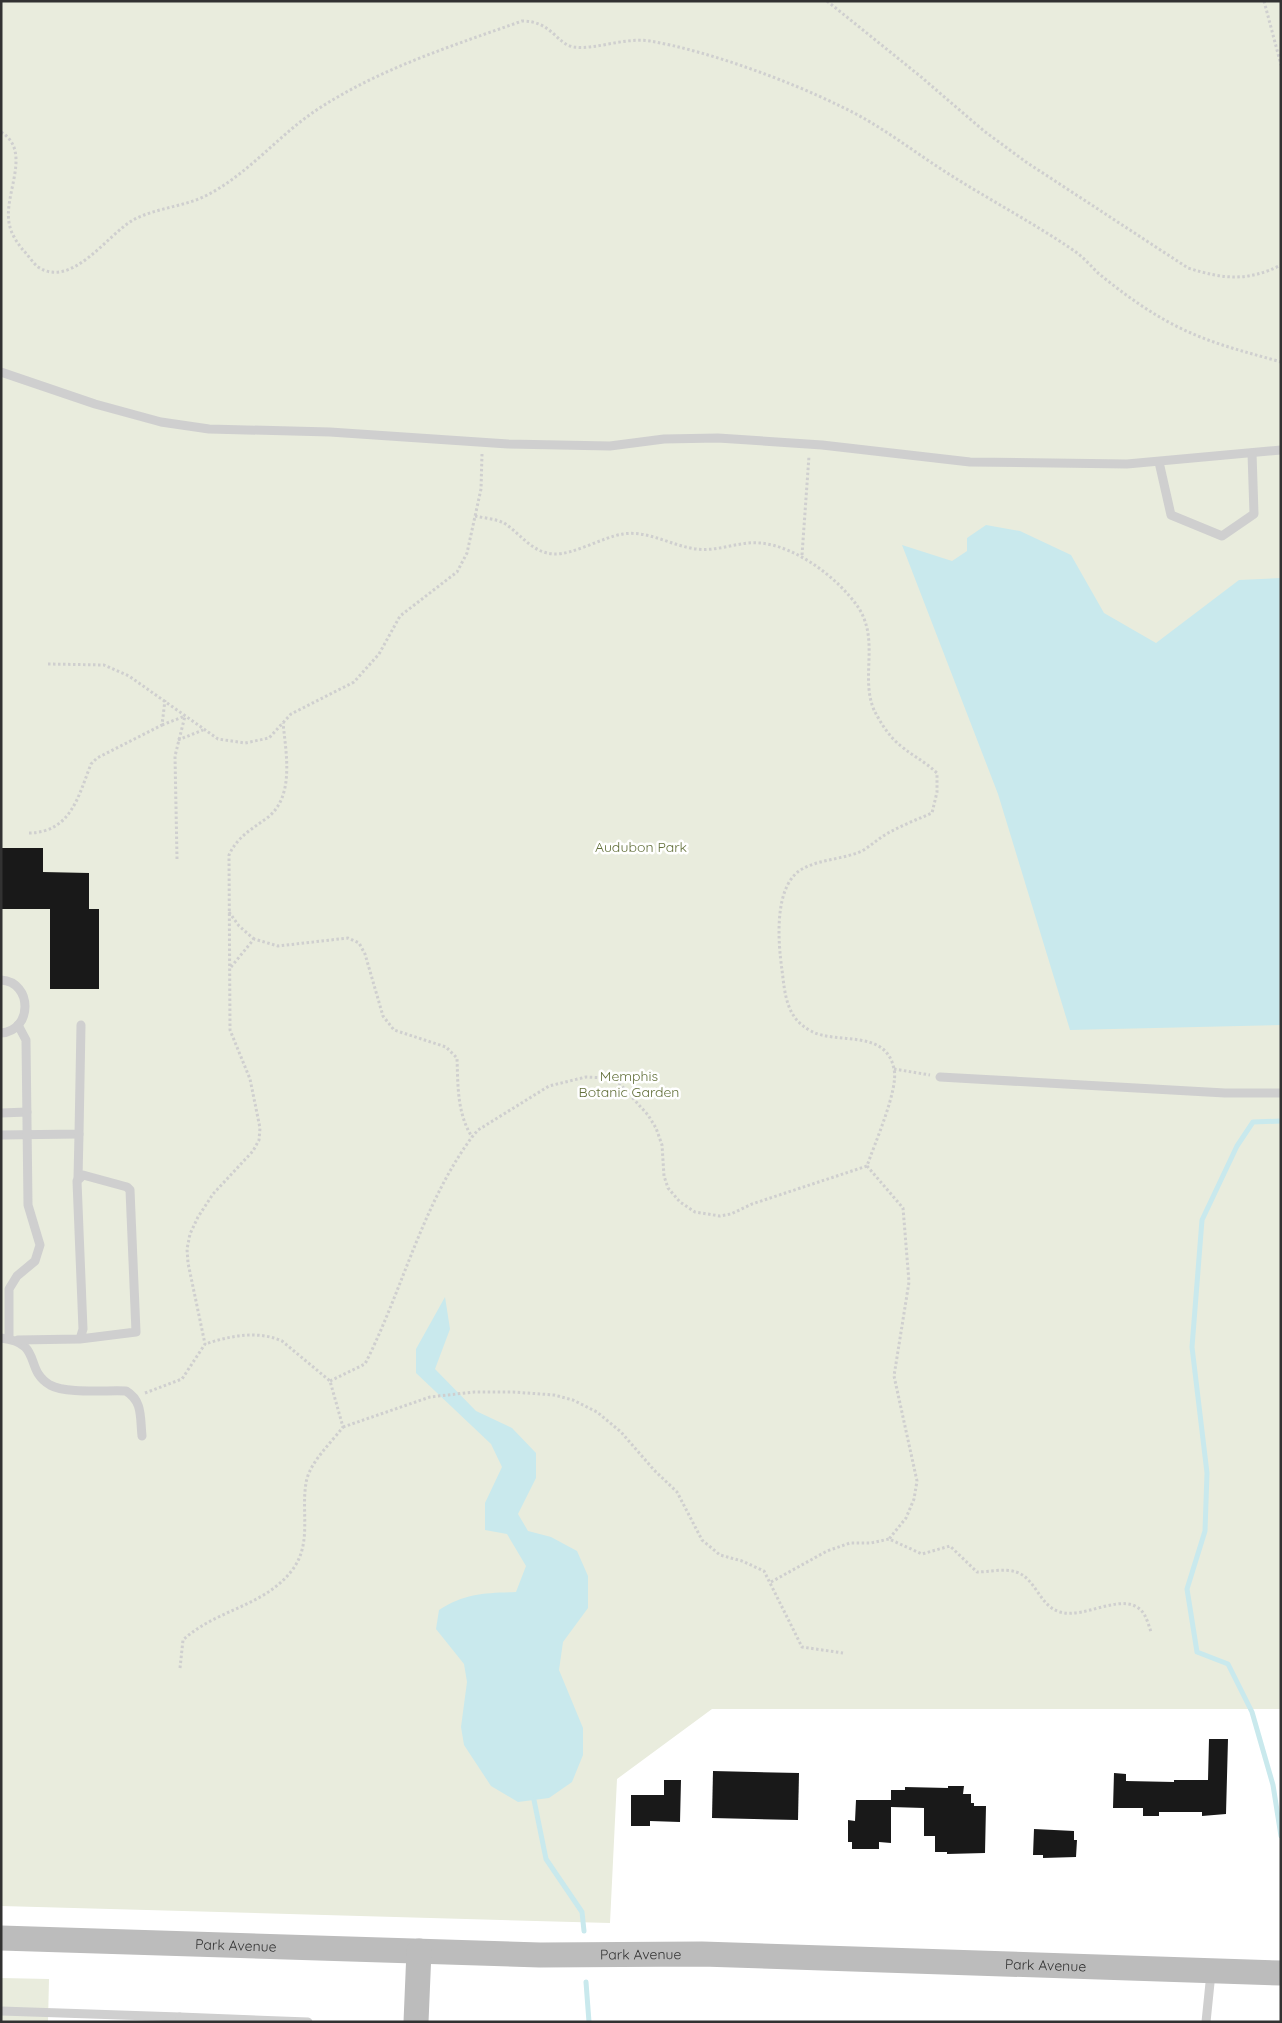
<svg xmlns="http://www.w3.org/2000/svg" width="1282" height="2023" viewBox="0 0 1282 2023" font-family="Quicksand,sans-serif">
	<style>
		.green { fill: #e9ecdd }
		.water { fill: #c9e9ed }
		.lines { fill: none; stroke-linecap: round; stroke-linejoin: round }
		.stream { stroke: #c9e9ed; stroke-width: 5 }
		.building { fill: #191919 }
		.path { stroke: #cfcfcf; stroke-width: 3; stroke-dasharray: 2.5 2.5; stroke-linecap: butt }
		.service { stroke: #cfcfcf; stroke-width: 9 }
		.secondary { stroke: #bcbcbc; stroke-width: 25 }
		.labels { text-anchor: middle; stroke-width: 5; stroke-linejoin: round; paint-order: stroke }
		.park-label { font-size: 14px; fill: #64713c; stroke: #fff }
		.street-label { font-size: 14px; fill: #323232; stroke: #fff }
	</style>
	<rect width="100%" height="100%" fill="#fff"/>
	<g class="green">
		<polygon points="1,1 1281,1 1281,1709 712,1709 617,1779 610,1923 1,1906"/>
		<polygon points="1,1978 49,1979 48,2022 1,2022"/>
	</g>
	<g class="water">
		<polygon points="986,525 1020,531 1071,555 1104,613 1156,643 1239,580 1281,578 1281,1025 1070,1030 998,794 902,545 952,561 967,551 967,538"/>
		<path d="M445 1297 450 1329 435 1369 476 1411 512 1428 536 1453V1478L518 1514 528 1531 551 1537 577 1551 588 1576V1608L563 1642 559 1670 583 1728V1755L572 1782 549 1798 518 1802 491 1786 464 1745 461 1727 467 1682 464 1664 436 1629 439 1610C465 1593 485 1593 516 1592L526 1566 507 1534 485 1530V1503L502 1467 491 1444 416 1373V1349Z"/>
	</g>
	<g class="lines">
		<g class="stream">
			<polyline points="1281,1121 1253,1122 1237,1146 1202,1220 1192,1347 1207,1473 1205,1531 1187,1589 1197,1652 1228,1664 1252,1712 1273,1785 1281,1836"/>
			<polyline points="534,1800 546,1859 582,1912 584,1931"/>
			<polyline points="586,1982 589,2022"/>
		</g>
	</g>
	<g class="building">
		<polygon points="1,848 43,848 43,872 89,873 89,909 99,909 99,989 50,989 50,909 1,909"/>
		<polygon points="1209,1739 1228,1739 1226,1814 1202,1816 1202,1812 1159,1812 1159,1816 1143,1816 1143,1808 1113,1808 1114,1773 1126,1774 1126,1781 1174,1782 1174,1780 1208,1780"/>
		<polygon points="713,1771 799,1773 798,1820 712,1818"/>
		<polygon points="664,1780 681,1780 680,1822 650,1821 650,1826 631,1826 631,1795 664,1795"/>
		<polygon points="948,1786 964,1786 963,1794 971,1794 971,1803 974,1803 974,1806 986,1806 985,1853 947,1854 947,1852 935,1852 935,1836 924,1836 924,1808 891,1807 891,1843 879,1842 879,1849 852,1849 852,1842 848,1842 848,1820 855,1821 856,1800 891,1800 891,1790 905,1790 905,1787 948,1788"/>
		<polygon points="1034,1829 1074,1831 1074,1840 1077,1840 1076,1857 1043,1858 1043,1855 1033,1855"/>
	</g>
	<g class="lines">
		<g class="path">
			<path d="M827 1 920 76 984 131 1026 162 1188 268C1223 279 1247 282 1281 265"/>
			<polyline points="1264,1 1281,65"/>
			<path d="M1 132C34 152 1 197 10 227 12 235 18 244 23 250 28 255 33 263 38 267 72 289 106 236 133 220 157 207 187 207 211 193 251 171 280 134 318 109 381 68 452 46 522 21 552 21 556 44 574 47 596 50 624 37 650 41 708 51 787 80 840 106 875 122 906 146 938 167 982 196 1029 220 1073 250 1082 256 1090 265 1098 273 1126 296 1158 319 1191 333 1220 346 1250 353 1281 362"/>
			<polyline points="802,555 809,456"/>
			<polyline points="48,664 104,665 129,676 218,739 245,743 269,738 291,714 354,682 379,654 400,616 457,572 467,553 481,489 482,454"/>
			<polyline points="162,725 185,716"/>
			<polyline points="178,740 203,730"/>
			<path d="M29 833C71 832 78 797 91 764L97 758 162 725 165 700"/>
			<polyline points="177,859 175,756 185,716"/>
			<polyline points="229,912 239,926 254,939"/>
			<path d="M231 967 254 939 278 946 348 938 359 943 365 954 383 1016 394 1030 446 1047 457 1058C458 1086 457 1113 472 1137"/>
			<polyline points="894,1069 930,1075"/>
			<polyline points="867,1166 903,1208 909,1282 894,1376 917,1481 914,1499 906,1518 889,1539"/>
			<path d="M330 1381 365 1364C403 1289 422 1205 472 1137L478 1130 549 1086 586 1077 606 1078 620 1084 648 1115 656 1128 662 1145 664 1176 668 1188 680 1202 695 1212 720 1216 731 1214 752 1204 867 1166C874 1145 899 1089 894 1069 886 1028 836 1045 811 1031 786 1018 785 994 782 970 778 942 773 883 804 868 822 859 844 859 862 851 872 845 880 837 890 832 903 825 918 819 932 813L937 792V773C923 760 914 757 901 746 890 738 880 722 874 710 860 677 880 640 858 607 838 578 796 546 760 543 739 541 718 552 696 549 672 546 648 530 623 534 603 537 573 555 554 554 532 553 521 534 504 523 496 519 484 518 475 516"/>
			<path d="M145 1393 182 1379 205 1344 188 1263 187 1249 190 1234 198 1217 213 1194 253 1151 259 1140 260 1128 250 1079 230 1030 229 855C237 837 252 829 267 818 295 797 286 753 283 723"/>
			<polyline points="343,1427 430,1397 474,1392 513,1392 554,1395 573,1400 597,1412 621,1432 654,1470 677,1492 702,1540 720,1555 742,1561 764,1571 802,1647 843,1653"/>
			<path d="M771 1582 827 1551 850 1543H871L889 1539 922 1554 950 1546 977 1572C988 1572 1005 1568 1016 1572 1036 1578 1039 1606 1060 1612 1085 1620 1127 1588 1144 1614 1147 1619 1149 1626 1151 1632"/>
			<path d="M180 1668 183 1640C216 1609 265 1607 293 1569 312 1543 301 1512 306 1483 309 1463 331 1443 343 1427L330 1381 282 1341C257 1330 230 1336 205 1344"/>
		</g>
		<g class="service">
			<polyline points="1,372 95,404 161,422 209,429 330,432 508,444 610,446 664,439 718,438 822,445 970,462 1127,464 1281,450"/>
			<polyline points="1159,462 1171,515 1222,536 1254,514 1252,453"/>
			<path d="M1 980C33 982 33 1031 1 1033"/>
			<polyline points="940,1077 1225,1093 1281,1093"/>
			<polyline points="1,1113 27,1112"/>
			<polyline points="1,1135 79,1134 81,1025"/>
			<polyline points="78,1178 79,1134"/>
			<path d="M1 1338C44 1343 23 1369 50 1385 66 1394 107 1390 126 1391 143 1401 140 1418 142 1436"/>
			<polyline points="9,1338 9,1289 17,1276 35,1261 40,1245 28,1205 26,1040 18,1025"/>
			<polyline points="18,1340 80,1339 136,1332 130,1190 127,1187 83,1175 77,1181 83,1329 80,1339"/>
			<polyline points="1,2011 180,2017"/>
			<polyline points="179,2022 180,2017 308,2022"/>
			<polyline points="1206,2022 1211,1973"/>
		</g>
		<g class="secondary">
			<path id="s1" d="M1 1938 540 1955 702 1954 1281 1973"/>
			<polyline points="416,2022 419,1951"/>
		</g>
	</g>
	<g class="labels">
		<g class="park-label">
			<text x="641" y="852">Audubon Park</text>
			<text x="629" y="1081">Memphis<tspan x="629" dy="16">Botanic Garden</tspan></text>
		</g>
		<g class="street-label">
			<text dy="5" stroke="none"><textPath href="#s1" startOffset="235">Park Avenue</textPath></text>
			<text dy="5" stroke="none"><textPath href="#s1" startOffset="640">Park Avenue</textPath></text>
			<text dy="5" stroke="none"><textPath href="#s1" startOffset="1045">Park Avenue</textPath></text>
		</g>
	</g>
	<rect width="1282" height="2023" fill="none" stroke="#323232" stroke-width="5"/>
</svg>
